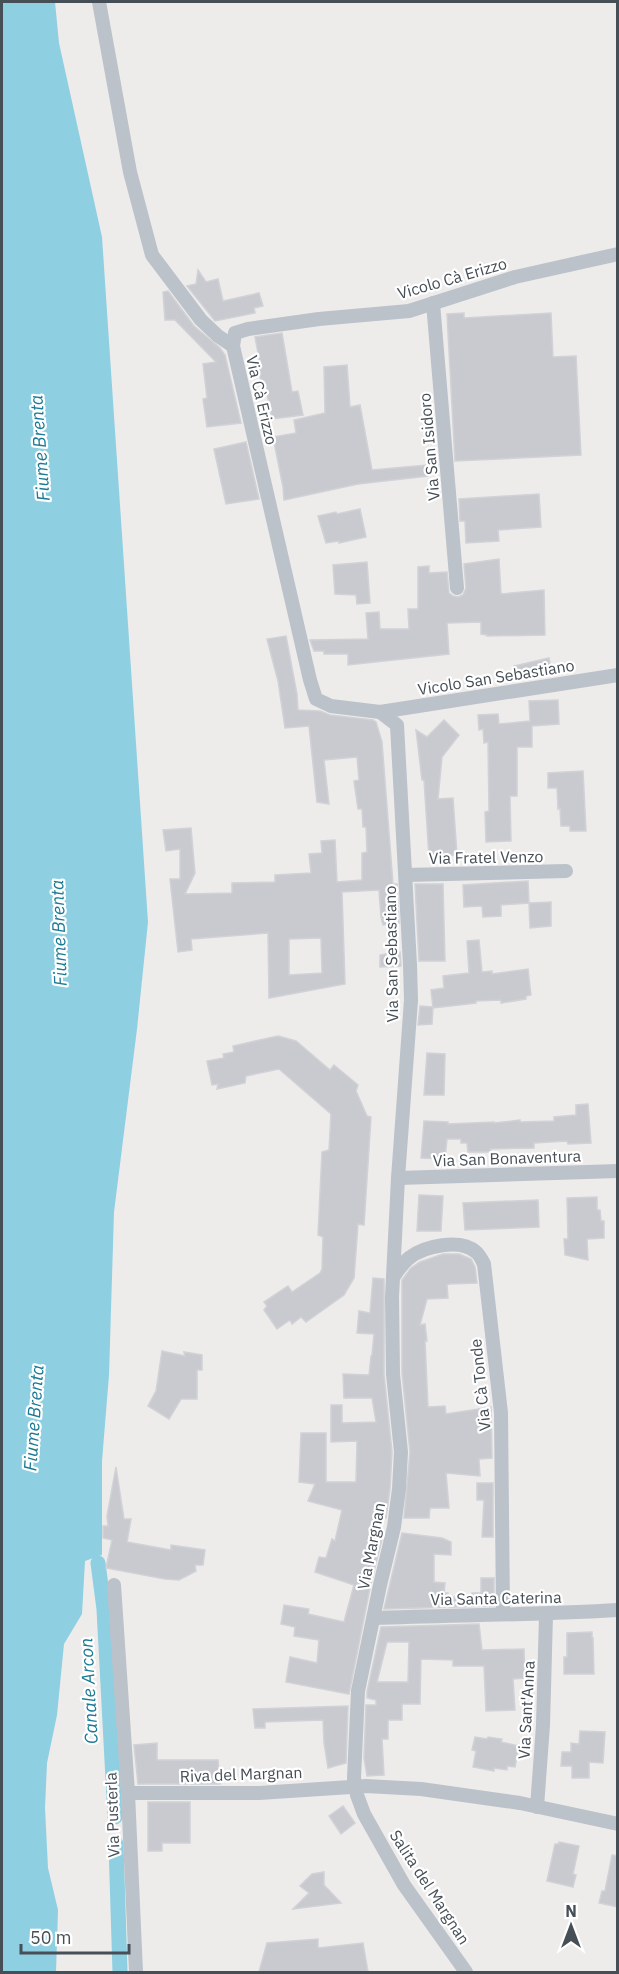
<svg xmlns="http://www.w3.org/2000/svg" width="619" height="1974" viewBox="0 0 619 1974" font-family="'IBM Plex Sans',sans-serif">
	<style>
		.water { fill: #8ecfe1 }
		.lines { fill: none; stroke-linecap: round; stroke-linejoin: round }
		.canal { stroke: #8ecfe1; stroke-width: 15 }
		.building { fill: #c9cad0; stroke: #d0d2d6; stroke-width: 1.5; fill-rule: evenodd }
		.street { stroke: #bbc2c9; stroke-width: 14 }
		.labels { text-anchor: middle; stroke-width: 4.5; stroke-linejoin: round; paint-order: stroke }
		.street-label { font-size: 16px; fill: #464e56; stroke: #fff }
		.water-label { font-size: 18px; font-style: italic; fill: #1a7a94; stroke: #fff }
	</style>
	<rect width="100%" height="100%" fill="#eeebeb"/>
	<polygon class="water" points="2,2 55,2 59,43 102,237 148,922 137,1029 114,1212 109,1375 102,1461 102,1555 85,1561 82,1614 64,1644 57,1715 47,1763 45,1808 48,1868 58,1910 56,1972 2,1972"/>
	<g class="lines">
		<g class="canal">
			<polyline points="98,1563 104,1609 115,1817"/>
			<polyline points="116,1844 120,1972"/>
		</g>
	</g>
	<g class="building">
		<polygon points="198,270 206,282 218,279 223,301 259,293 263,306 254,308 255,313 215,321 187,286 196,284"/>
		<polygon points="168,291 194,326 220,348 225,355 241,423 207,427 203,399 207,398 203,364 216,362 175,320 165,320 163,292"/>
		<polygon points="464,313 464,318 551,313 553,357 576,356 581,455 455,461 447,314"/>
		<polygon points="282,333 292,392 298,391 303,415 272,419 266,389 262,389 259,370 261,369 255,337"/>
		<polygon points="347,365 350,407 360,405 372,470 427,465 428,476 358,484 284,500 283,487 273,437 296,433 294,420 325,413 324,367"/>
		<polygon points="246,442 259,499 226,504 214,449"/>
		<polygon points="539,494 541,527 498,530 499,541 466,543 465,521 460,521 459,499"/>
		<polygon points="360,509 366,537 339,543 339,541 326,543 318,516 336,512 337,514"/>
		<polygon points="499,559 501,594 544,590 545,635 487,636 487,635 481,634 481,622 447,623 449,654 348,665 348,654 324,654 324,651 314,651 310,640 368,639 366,613 379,612 380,629 409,629 408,609 418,609 418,567 429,566 429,573 447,572 449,593 453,596 458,597 463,595 466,588 464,564"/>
		<polygon points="367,562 370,603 357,604 356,595 335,594 333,565"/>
		<path d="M286 636 297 694 298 710 320 711 330 715 373 720 376 722 382 742 393 884H397L399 923 383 925 381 917 379 890 342 892 345 984 269 998 268 933 191 939 192 950 178 952 170 879H180V849L166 851 163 830 191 828 195 873 185 894 232 893V883L275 882V875L311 873 309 854 322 853 321 841 335 840 337 882 362 880V853L367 852 366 827H363L362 809H358L354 781 359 780 357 757 324 760 329 804 317 802 309 726 285 728 278 681 267 639ZM321 938 322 973 289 975V939Z"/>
		<polygon points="549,658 551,670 516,678 514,666"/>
		<polygon points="558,700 559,724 532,726 532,747 517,747 517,796 510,796 511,841 486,842 485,812 489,811 488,742 484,743 483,729 479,730 478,715 498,714 499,724 530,721 529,701"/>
		<polygon points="444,720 459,735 442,757 438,799 453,798 457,855 429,857 424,780 422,780 416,730 427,737"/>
		<polygon points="583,771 586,831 570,831 570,826 561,826 560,808 558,809 557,788 548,788 548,773"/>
		<polygon points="528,881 529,903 501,905 501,916 483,917 482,906 464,907 463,885"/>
		<polygon points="415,884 443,884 445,961 419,961"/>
		<polygon points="551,902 551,926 530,928 529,903"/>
		<polygon points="479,940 482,972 492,971 492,974 528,969 531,995 526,996 526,999 501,1003 501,1000 476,1001 476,1003 433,1008 431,990 444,988 443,976 469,973 467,941"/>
		<polygon points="396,952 400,952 401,966 380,967 380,955"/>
		<polygon points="420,1006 433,1007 432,1024 418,1025"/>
		<polygon points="278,1036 296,1041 330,1070 334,1065 358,1085 356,1091 367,1116 371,1117 364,1225 358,1224 354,1278 344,1295 306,1322 301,1317 292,1324 290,1320 277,1329 264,1310 267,1306 264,1302 288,1286 292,1292 320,1273 322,1269 323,1237 318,1235 322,1152 329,1150 331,1114 279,1069 246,1076 245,1083 217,1089 218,1084 212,1085 207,1061 224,1058 223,1054 234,1052 233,1046"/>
		<polygon points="427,1053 445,1054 444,1095 424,1095"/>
		<polygon points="588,1104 591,1143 568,1144 567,1141 534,1143 534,1148 490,1149 491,1152 468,1152 467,1143 461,1143 461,1139 447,1139 445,1159 421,1158 424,1121 448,1122 448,1124 494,1122 494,1123 520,1120 520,1122 554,1121 554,1117 576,1115 576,1105"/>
		<polygon points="419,1195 443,1196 441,1231 417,1231"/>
		<polygon points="597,1197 597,1210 600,1210 601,1221 604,1221 604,1238 587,1239 588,1260 565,1255 564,1239 568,1239 567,1198"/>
		<polygon points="538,1200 539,1227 465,1230 463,1203"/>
		<polygon points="443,1254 459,1254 471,1259 475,1267 477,1283 449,1284 447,1285 448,1298 427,1299 420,1325 425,1324 427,1341 425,1341 428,1407 445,1406 446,1414 491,1407 492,1458 479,1459 480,1476 446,1473 449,1508 430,1508 429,1518 404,1518 410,1452 402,1373 402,1280 411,1268 420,1262"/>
		<polygon points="373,1278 384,1279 384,1374 392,1452 390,1488 386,1518 381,1518 380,1531 384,1531 371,1583 349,1694 286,1682 290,1657 317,1663 319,1640 294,1636 295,1627 281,1624 284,1605 309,1609 308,1614 344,1622 354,1585 315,1572 319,1557 326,1558 332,1539 335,1541 342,1510 308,1501 315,1484 299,1482 301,1433 326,1433 326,1482 356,1482 357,1441 331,1442 331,1405 342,1405 342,1423 376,1422 372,1398 344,1398 343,1374 369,1375 371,1356 372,1355 374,1334 357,1333 359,1311 370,1313"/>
		<polygon points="162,1351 185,1356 184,1352 202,1355 202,1370 197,1370 197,1399 181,1399 169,1419 148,1406 156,1391"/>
		<polygon points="116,1467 124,1519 131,1519 127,1542 171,1550 171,1545 205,1550 203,1565 195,1565 196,1571 179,1580 165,1579 106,1568 112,1540 103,1538 103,1526 108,1526 107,1516"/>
		<polygon points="477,1483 493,1483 493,1537 482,1537 484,1500 477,1500"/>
		<polygon points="402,1533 442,1538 451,1542 451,1555 434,1554 434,1582 445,1583 444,1593 448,1593 448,1597 472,1597 472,1593 481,1593 481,1578 494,1578 494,1606 384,1609"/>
		<path d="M479 1624 482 1650 524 1649 525 1678 513 1679 515 1710 486 1711 484 1666H453V1660L421 1659 420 1704H402V1720H388V1739H382L384 1775 367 1776 364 1758 366 1705H376V1700L367 1698V1692L381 1627ZM387 1642H409L408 1682H377Z"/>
		<polygon points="592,1632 592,1638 593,1638 594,1674 564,1674 564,1657 567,1657 567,1633"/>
		<polygon points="348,1706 346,1763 328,1768 324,1743 323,1720 265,1722 265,1728 255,1728 253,1709"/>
		<polygon points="580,1731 605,1732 603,1763 589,1762 589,1778 572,1778 572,1766 561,1766 562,1752 571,1752 571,1743 579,1744"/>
		<polygon points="475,1737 487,1739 488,1737 502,1739 501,1742 519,1746 515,1767 507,1766 507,1770 494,1768 494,1771 473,1767 476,1751 472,1750"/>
		<polygon points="157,1743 157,1760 218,1760 220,1784 138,1784 134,1745"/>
		<polygon points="148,1802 190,1802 190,1843 162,1843 162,1851 148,1851"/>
		<polygon points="343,1806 355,1823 341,1834 329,1816"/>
		<polygon points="559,1842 579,1846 573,1874 576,1875 573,1887 547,1881 555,1844 559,1844"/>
		<polygon points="612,1855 618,1856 618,1907 599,1903 602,1891 605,1891"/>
		<polygon points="324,1872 324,1885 341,1903 293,1909 309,1893 300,1886 312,1874"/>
		<polygon points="318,1939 318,1948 363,1943 368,1972 259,1972 267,1943"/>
	</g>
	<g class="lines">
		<g class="street">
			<polyline points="99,2 130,172 152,255 201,320 218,336 233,346"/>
			<polyline points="618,254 515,277 409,311 319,319 248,329 235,333 233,346 310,680 316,699 331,706 380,712 618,675"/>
			<polyline points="433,303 457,588"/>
			<polyline points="380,712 397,725 410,965 411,1000 398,1178 392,1297 393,1374 401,1452 399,1489 394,1527 380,1585 358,1691 354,1778 357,1795 364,1814 404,1885 466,1972"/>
			<polyline points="406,875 566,871"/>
			<polyline points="398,1178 618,1171"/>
			<path d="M394 1276C398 1270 403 1263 409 1258 424 1246 460 1238 476 1252 479 1254 482 1260 484 1264L501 1413 503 1613"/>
			<polyline points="114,1585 128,1793 136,1972"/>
			<path d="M374 1618C455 1615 536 1615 618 1610"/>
			<polyline points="128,1793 259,1793 366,1786 421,1789 520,1803 618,1824"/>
			<polyline points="537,1807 543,1725 546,1615"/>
		</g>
	</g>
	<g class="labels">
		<g class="street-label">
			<text transform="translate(452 278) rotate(-16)" y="6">Vicolo Cà Erizzo</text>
			<text transform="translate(262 400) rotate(77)" y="6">Via Cà Erizzo</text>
			<text transform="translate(429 447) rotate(-95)" y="6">Via San Isidoro</text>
			<text transform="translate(496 677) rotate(-9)" y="6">Vicolo San Sebastiano</text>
			<text transform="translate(486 857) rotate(-1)" y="6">Via Fratel Venzo</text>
			<text transform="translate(391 954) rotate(-91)" y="6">Via San Sebastiano</text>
			<text transform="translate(507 1158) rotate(-2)" y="6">Via San Bonaventura</text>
			<text transform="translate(480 1385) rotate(-96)" y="6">Via Cà Tonde</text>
			<text transform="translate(371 1546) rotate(-79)" y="6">Via Margnan</text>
			<text transform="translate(496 1598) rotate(-1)" y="6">Via Santa Caterina</text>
			<text transform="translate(526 1710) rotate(-87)" y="6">Via Sant'Anna</text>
			<text transform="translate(241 1774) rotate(-2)" y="6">Riva del Margnan</text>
			<text transform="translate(112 1815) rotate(-92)" y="6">Via Pusterla</text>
			<text transform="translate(430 1887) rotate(57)" y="6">Salita del Margnan</text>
		</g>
		<g class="water-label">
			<text transform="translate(40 448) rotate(-94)" y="6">Fiume Brenta</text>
			<text transform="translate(59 933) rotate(-92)" y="6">Fiume Brenta</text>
			<text transform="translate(34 1418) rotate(-86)" y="6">Fiume Brenta</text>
			<text transform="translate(89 1691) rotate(-93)" y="6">Canale Arcon</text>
		</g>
	</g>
	<rect width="619" height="1974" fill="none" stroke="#464e56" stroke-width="6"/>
	<g transform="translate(571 1926)" stroke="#ffffff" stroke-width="4.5" paint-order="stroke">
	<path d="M0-4.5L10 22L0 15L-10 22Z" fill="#464e56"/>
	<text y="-9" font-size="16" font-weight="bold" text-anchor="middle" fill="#464e56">N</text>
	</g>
	<path d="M21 1944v9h108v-9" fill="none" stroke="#464e56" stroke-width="3"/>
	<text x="30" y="1944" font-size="18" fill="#464e56" stroke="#ffffff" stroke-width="4.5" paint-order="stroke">50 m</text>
</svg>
